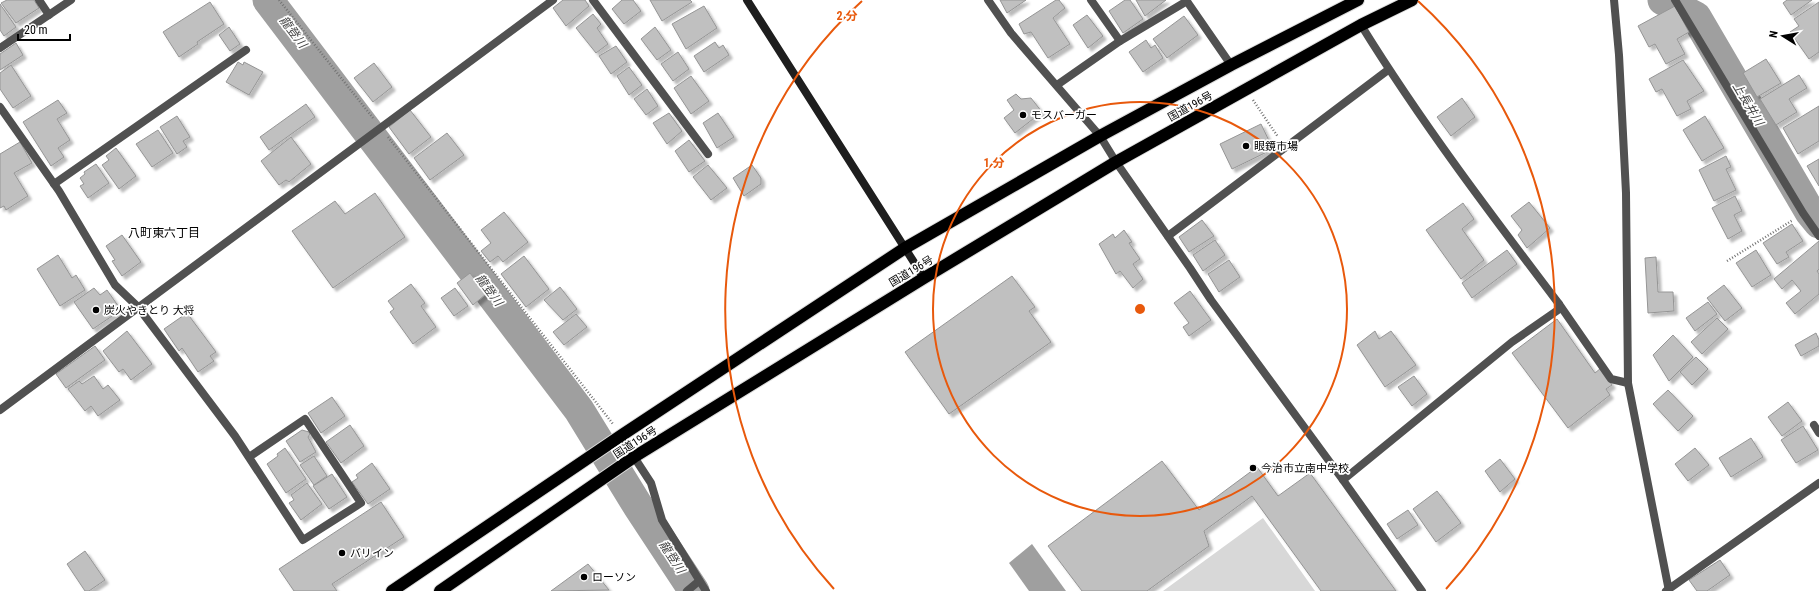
<svg xmlns="http://www.w3.org/2000/svg" width="1819" height="591" viewBox="0 0 1819 591" font-family="'Roboto Condensed','Noto Sans JP',sans-serif">
	<style>
		.green { fill: #d8d8d8 }
		.water { fill: #9f9f9f }
		.lines { fill: none; stroke-linecap: round; stroke-linejoin: round }
		.river { stroke: #9f9f9f; stroke-width: 31 }
		.building { fill: #c0c0c0; stroke: #959595; filter: url(#shadow) }
		.highway-casing { stroke: #dbdbdb; stroke-width: 14 }
		.path { stroke: #737373; stroke-width: 2.5; stroke-dasharray: 1 2; stroke-linecap: butt }
		.street { stroke: #515151; stroke-width: 8 }
		.secondary { stroke: #1e1e1e; stroke-width: 8 }
		.highway { stroke: #000; stroke-width: 12 }
		.ring { fill: none; stroke: #e8590c; stroke-width: 2 }
		.poi-dot { fill: #000; stroke: #fff; stroke-width: 1.5 }
		.labels { text-anchor: middle; stroke-width: 3.5; stroke-linejoin: round; paint-order: stroke }
		.street-label { font-size: 11px; fill: #000; stroke: #fff }
		.poi-label { font-size: 11px; fill: #000; stroke: #fff; text-anchor: start }
		.water-label { font-size: 12px; font-style: italic; fill: #404040; stroke: #fff }
		.neighbourhood-label { font-size: 12px; fill: #000; stroke: #fff }
		.centre { fill: #e8590c; stroke: #fff; stroke-width: 2 }
		.ring-label { font-size: 12px; text-anchor: middle; font-weight: bold; fill: #e8590c; stroke: #fff; stroke-width: 3.5; stroke-linejoin: round; paint-order: stroke }
	</style>
	<defs>
		<filter id="shadow"><feDropShadow dx="3.5" dy="3.5" stdDeviation="1" flood-color="#0004"/></filter>
	</defs>
	<rect width="100%" height="100%" fill="#fff"/>
	<polygon class="green" points="1263,518 1315,591 1163,591"/>
	<polygon class="water" points="1032,544 1066,591 1029,591 1009,563"/>
	<g class="lines">
		<g class="river">
			<polyline points="268,0 579,410 638,506 694,591"/>
			<polyline points="1663,0 1696,17 1810,212 1819,223"/>
		</g>
	</g>
	<g class="building">
		<polygon points="7,0 34,0 39,8 16,23 1,3"/>
		<polygon points="563,0 585,0 589,6 566,26 553,8"/>
		<polygon points="622,0 633,0 641,11 624,24 612,9"/>
		<polygon points="650,0 690,0 692,2 662,21"/>
		<polygon points="1000,0 1026,0 1007,13"/>
		<polygon points="1056,0 1059,0 1065,8 1053,18 1070,44 1048,58 1031,32 1024,34 1019,24"/>
		<polygon points="1125,0 1130,0 1143,19 1123,33 1109,11"/>
		<polygon points="1136,0 1166,0 1145,16"/>
		<polygon points="1787,0 1812,0 1791,15 1783,3"/>
		<polygon points="210,2 224,24 197,42 198,44 179,57 163,32"/>
		<polygon points="1819,2 1819,52 1809,59 1790,32 1799,26 1794,19"/>
		<polygon points="0,4 16,27 4,36 0,30"/>
		<polygon points="704,6 717,28 686,49 672,24"/>
		<polygon points="1675,6 1689,32 1677,39 1685,54 1666,64 1655,44 1649,47 1638,26"/>
		<polygon points="593,14 601,24 597,28 608,44 596,53 576,28"/>
		<polygon points="1087,15 1103,36 1088,48 1073,25"/>
		<polygon points="1184,16 1198,35 1167,58 1153,39"/>
		<polygon points="229,27 240,44 230,51 219,35"/>
		<polygon points="655,27 671,50 657,60 641,39"/>
		<polygon points="1146,40 1151,48 1155,45 1163,58 1143,72 1129,52"/>
		<polygon points="715,42 719,48 723,45 729,55 704,72 694,56"/>
		<polygon points="16,43 23,55 0,70 0,54"/>
		<polygon points="616,46 627,62 611,74 599,56"/>
		<polygon points="678,52 689,69 673,81 661,64"/>
		<polygon points="1766,59 1781,83 1757,97 1743,73"/>
		<polygon points="1683,60 1704,91 1687,101 1691,109 1677,116 1662,89 1656,92 1649,79"/>
		<polygon points="238,62 243,65 244,62 263,72 249,95 226,82"/>
		<polygon points="374,63 392,87 373,102 354,78"/>
		<polygon points="11,65 31,96 13,108 0,89 0,73"/>
		<polygon points="629,67 642,85 629,95 617,76"/>
		<polygon points="1799,75 1807,88 1789,99 1797,112 1776,125 1760,99"/>
		<polygon points="691,76 709,101 691,114 674,88"/>
		<polygon points="647,89 658,106 646,115 634,99"/>
		<polygon points="1016,94 1021,99 1031,98 1042,112 1015,133 1004,118 1014,110 1007,100"/>
		<polygon points="1462,98 1475,117 1451,136 1437,117"/>
		<polygon points="58,100 67,113 57,119 70,140 58,148 64,157 51,166 23,122"/>
		<polygon points="306,104 315,117 269,150 260,137"/>
		<polygon points="1819,106 1819,141 1798,154 1783,128"/>
		<polygon points="410,110 431,137 409,154 389,127"/>
		<polygon points="669,113 682,131 667,144 653,123"/>
		<polygon points="718,113 734,137 717,148 703,123"/>
		<polygon points="177,116 190,137 183,141 187,147 177,154 160,127"/>
		<polygon points="1705,116 1724,148 1702,161 1683,130"/>
		<polygon points="1261,124 1273,149 1232,169 1220,144"/>
		<polygon points="158,130 173,153 152,167 136,144"/>
		<polygon points="447,133 464,155 430,180 414,158"/>
		<polygon points="291,137 311,164 289,182 286,180 279,185 261,161"/>
		<polygon points="689,140 705,161 689,172 675,151"/>
		<polygon points="20,142 32,163 14,173 28,196 6,210 4,206 0,208 0,154"/>
		<polygon points="116,148 136,176 119,189 102,165 109,160 106,156"/>
		<polygon points="1726,156 1731,167 1726,169 1736,190 1714,201 1699,170"/>
		<polygon points="1819,159 1819,186 1807,166"/>
		<polygon points="96,164 109,183 88,198 80,186 84,184 80,178 85,174 84,172"/>
		<polygon points="708,165 727,188 711,200 693,177"/>
		<polygon points="752,165 761,178 761,184 744,196 733,178"/>
		<polygon points="375,193 405,237 333,288 292,231 335,201 345,214"/>
		<polygon points="1735,196 1742,211 1734,215 1742,231 1728,239 1712,208"/>
		<polygon points="1529,202 1550,228 1527,248 1518,235 1522,230 1511,216"/>
		<polygon points="1463,203 1474,219 1462,229 1484,260 1461,279 1426,230"/>
		<polygon points="504,212 528,242 503,262 498,256 490,262 481,251 491,243 481,230"/>
		<polygon points="1202,220 1214,236 1189,252 1179,237"/>
		<polygon points="1792,224 1803,241 1786,252 1789,257 1777,264 1763,243"/>
		<polygon points="1124,230 1132,242 1129,243 1140,259 1133,264 1143,279 1133,288 1120,271 1116,274 1099,244 1113,234 1115,238"/>
		<polygon points="122,235 141,262 122,276 112,261 115,260 106,246"/>
		<polygon points="1215,240 1225,255 1203,271 1193,255"/>
		<polygon points="1819,241 1819,269 1817,271 1819,274 1819,294 1795,314 1786,303 1801,291 1792,280 1782,289 1774,279"/>
		<polygon points="1507,250 1517,264 1472,298 1462,283"/>
		<polygon points="1756,250 1771,275 1752,287 1736,263"/>
		<polygon points="58,255 72,278 76,275 85,290 60,306 37,269"/>
		<polygon points="524,256 549,289 526,307 501,274"/>
		<polygon points="1656,257 1658,292 1673,292 1674,311 1648,313 1645,258"/>
		<polygon points="1229,260 1240,277 1219,292 1208,274"/>
		<polygon points="470,273 486,294 473,305 457,283"/>
		<polygon points="1012,276 1035,307 1029,311 1051,342 949,414 905,352"/>
		<polygon points="411,284 425,303 421,306 436,327 413,344 390,312 394,309 388,301"/>
		<polygon points="1724,285 1742,308 1725,321 1707,298"/>
		<polygon points="560,287 577,309 563,320 544,300"/>
		<polygon points="94,288 100,295 107,290 121,310 93,329 74,302"/>
		<polygon points="455,288 468,306 454,316 441,298"/>
		<polygon points="1190,291 1211,320 1189,336 1183,327 1189,323 1174,303"/>
		<polygon points="1708,302 1717,314 1695,331 1686,318"/>
		<polygon points="187,313 216,352 210,356 214,361 198,372 182,348 179,351 164,329"/>
		<polygon points="576,314 587,327 564,345 553,332"/>
		<polygon points="1717,318 1728,329 1702,354 1691,342"/>
		<polygon points="1557,319 1595,373 1601,368 1612,385 1606,389 1610,395 1568,428 1512,353"/>
		<polygon points="127,331 152,364 131,380 123,369 119,372 103,351"/>
		<polygon points="1375,331 1379,339 1391,331 1416,365 1385,387 1357,345"/>
		<polygon points="1816,333 1819,340 1819,346 1801,356 1795,345"/>
		<polygon points="1673,335 1693,357 1669,381 1653,355"/>
		<polygon points="95,346 105,360 66,388 56,374"/>
		<polygon points="1696,357 1708,369 1692,385 1680,372"/>
		<polygon points="94,376 103,389 108,385 120,400 98,416 91,406 85,411 68,389 79,381 82,384"/>
		<polygon points="1414,376 1427,394 1412,406 1398,387"/>
		<polygon points="1668,390 1693,416 1678,431 1653,404"/>
		<polygon points="332,397 345,416 321,433 308,413"/>
		<polygon points="1788,402 1802,421 1782,436 1768,417"/>
		<polygon points="350,425 364,446 341,463 326,442"/>
		<polygon points="1803,426 1818,450 1796,463 1781,440"/>
		<polygon points="302,430 309,432 310,434 308,437 316,452 300,462 286,441"/>
		<polygon points="1751,438 1763,457 1731,477 1719,458"/>
		<polygon points="285,448 306,479 286,493 267,464 278,456 277,454"/>
		<polygon points="1695,448 1709,465 1688,481 1675,464"/>
		<polygon points="314,456 327,476 314,485 300,465"/>
		<polygon points="1500,459 1515,479 1500,492 1485,471"/>
		<polygon points="1162,461 1199,510 1257,467 1278,496 1310,473 1396,591 1321,591 1252,496 1204,531 1209,546 1147,591 1082,591 1048,546"/>
		<polygon points="372,463 390,489 368,504 352,482 358,478 356,475"/>
		<polygon points="332,474 347,497 329,509 313,486"/>
		<polygon points="307,483 322,504 301,520 289,503 294,500 291,495"/>
		<polygon points="1437,491 1461,523 1436,542 1413,509"/>
		<polygon points="381,502 404,537 332,584 337,591 294,591 279,569"/>
		<polygon points="1408,510 1418,525 1397,539 1387,524"/>
		<polygon points="85,551 105,580 89,591 85,591 67,564"/>
		<polygon points="1720,560 1730,575 1707,591 1697,591 1689,580"/>
		<polygon points="588,564 609,590 551,591"/>
	</g>
	<g class="lines">
		<g class="highway-casing">
			<g id="highway">
				<polyline points="392,591 622,435 905,248 1100,136 1231,65 1358,0"/>
				<polyline points="440,591 634,457 924,278 1116,162 1361,25 1412,0"/>
			</g>
		</g>
		<g class="path">
			<polyline points="279,0 373,118"/>
			<polyline points="1253,100 1278,137"/>
			<polyline points="388,137 613,424"/>
			<polyline points="1727,261 1793,220"/>
		</g>
		<g class="street">
			<polyline points="39,0 49,15"/>
			<polyline points="593,0 708,154"/>
			<polyline points="988,0 1011,33 1100,136 1116,162 1190,268 1211,300 1343,480 1422,591"/>
			<polyline points="1091,0 1120,41"/>
			<polyline points="1186,0 1231,65"/>
			<polyline points="1614,0 1619,55 1626,193 1628,383 1669,591"/>
			<polyline points="1675,0 1803,213 1819,236"/>
			<polyline points="0,48 71,0"/>
			<polyline points="1057,85 1120,41 1187,1"/>
			<polyline points="0,107 59,191 115,285 138,307 235,436 303,540 361,503 305,419 249,457"/>
			<polyline points="54,184 246,50"/>
			<polyline points="1168,236 1388,70"/>
			<polyline points="1559,304 1611,379 1628,383"/>
			<polyline points="0,410 553,0"/>
			<polyline points="1814,425 1819,433"/>
			<polyline points="622,435 634,457 651,483 662,520 706,591"/>
			<path d="M1343 480 1512 342 1558 310 1559 304C1490 213 1421 122 1361 25"/>
			<polyline points="687,591 699,581"/>
			<polyline points="1666,591 1819,483"/>
		</g>
		<polyline class="secondary" points="747,0 924,278"/>
		<use href="#highway" class="highway"/>
	</g>
	<g class="ring">
		<circle cx="1140" cy="309" r="207"/>
		<path d="M834 589A415 415 0 0 1 862 1M1418 1A415 415 0 0 1 1446 589"/>
	</g>
	<g class="poi-dot">
		<circle cx="1023" cy="115" r="4"/>
		<circle cx="1246" cy="146" r="4"/>
		<circle cx="96" cy="310" r="4"/>
		<circle cx="1253" cy="468" r="4"/>
		<circle cx="342" cy="553" r="4"/>
		<circle cx="584" cy="577" r="4"/>
	</g>
	<g class="labels">
		<g class="street-label">
			<text transform="translate(1190 106) rotate(-29)" y="4">国道196号</text>
			<text transform="translate(911 271) rotate(-31)" y="4">国道196号</text>
			<text transform="translate(635 442) rotate(-33)" y="4">国道196号</text>
		</g>
		<g class="poi-label">
			<text x="1031" y="119">モスバーガー</text>
			<text x="1254" y="150">眼鏡市場</text>
			<text x="104" y="314">炭火やきとり 大将</text>
			<text x="1261" y="472">今治市立南中学校</text>
			<text x="350" y="557">バリイン</text>
			<text x="592" y="581">ローソン</text>
		</g>
		<g class="water-label">
			<text transform="translate(293 32) rotate(53)" y="4">龍登川</text>
			<text transform="translate(1748 104) rotate(59)" y="4">上長井川</text>
			<text transform="translate(489 290) rotate(53)" y="4">龍登川</text>
			<text transform="translate(672 557) rotate(57)" y="4">龍登川</text>
		</g>
		<g class="neighbourhood-label">
			<text x="164" y="237">八町東六丁目</text>
		</g>
	</g>
	<circle cx="1140" cy="309" r="6" class="centre"/>
	<g class="ring-label">
		<text x="847" y="20">2 分</text>
		<text x="994" y="167">1 分</text>
	</g>
	<g transform="translate(1783 36) rotate(281)" stroke="#ffffff" stroke-width="3" paint-order="stroke">
	<path d="M0-3L7 15L0 10L-7 15Z" fill="#000000"/>
	<text y="-6" font-size="11" font-weight="bold" text-anchor="middle" fill="#000000">N</text>
	</g>
	<path d="M18 34v6h52v-6" fill="none" stroke="#000000" stroke-width="2"/>
	<text x="24" y="34" font-size="12" fill="#000000" stroke="#ffffff" stroke-width="3" paint-order="stroke">20 m</text>
</svg>
